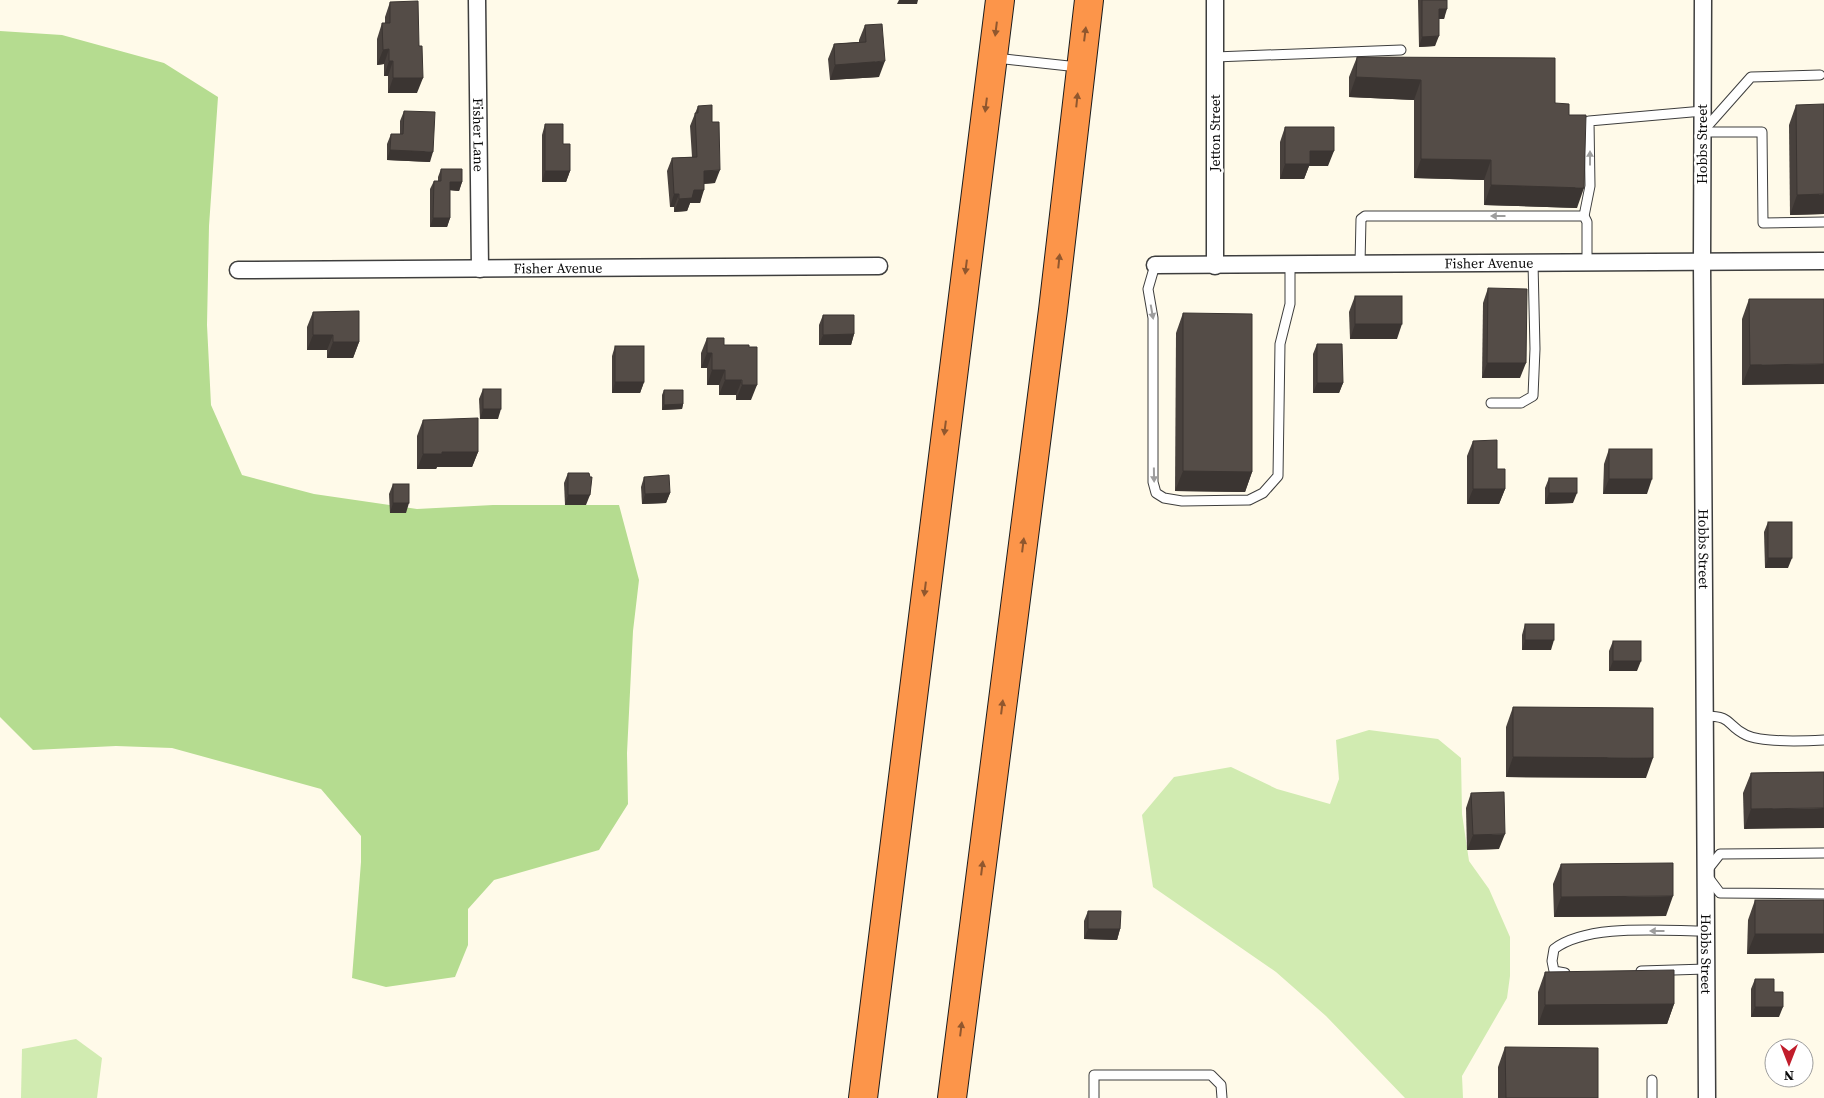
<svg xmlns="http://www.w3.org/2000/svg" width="1824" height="1098" viewBox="0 0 1824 1098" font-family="'Source Serif 4',serif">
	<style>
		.green { fill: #d1ebb1 }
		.forest { fill: #b5dc90 }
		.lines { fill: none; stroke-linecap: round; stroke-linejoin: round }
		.lane-casing { stroke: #3e3e3e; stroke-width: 11 }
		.street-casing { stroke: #3e3e3e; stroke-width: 19 }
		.highway-casing { stroke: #1c1c1c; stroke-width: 30 }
		.lane { stroke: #fff; stroke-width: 9 }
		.street { stroke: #fff; stroke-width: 16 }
		.highway { stroke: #fc954a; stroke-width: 28 }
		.wall { fill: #48413d }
		.shaded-wall { fill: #3b3532 }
		.building { fill: #544c47; stroke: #3b3532 }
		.oneway { fill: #90572e }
		.oneway2 { fill: #9d9d9d }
		.labels { text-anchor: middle; stroke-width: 5; stroke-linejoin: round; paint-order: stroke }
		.street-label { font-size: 14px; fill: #0b0b0b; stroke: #fff }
	</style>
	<rect width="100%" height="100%" fill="#fffae9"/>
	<g class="green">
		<polygon points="1369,730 1438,739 1461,758 1462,814 1469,861 1489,889 1510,937 1510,976 1507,998 1462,1076 1463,1098 1405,1098 1326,1016 1276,972 1153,887 1142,815 1174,777 1231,767 1277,789 1330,804 1339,779 1336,740"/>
		<polygon points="76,1039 102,1058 97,1098 21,1098 22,1049"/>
	</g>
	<polygon class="forest" points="0,31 62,35 164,63 218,97 209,226 207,325 211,405 242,475 314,494 417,509 493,505 619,505 639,580 633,631 627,753 628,804 599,850 494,880 468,909 468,945 455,977 386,987 352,978 361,862 361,836 321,789 172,748 116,746 33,750 0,717"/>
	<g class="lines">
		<g class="lane-casing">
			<g id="lane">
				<polyline points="1215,57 1401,50"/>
				<polyline points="996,58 1078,67"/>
				<polyline points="1704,130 1751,77 1820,75"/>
				<polyline points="1702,132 1762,132 1763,223 1824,222"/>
				<polyline points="1584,216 1590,186 1589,121 1703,111"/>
				<polyline points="1360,264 1361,219 1365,216 1584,216 1587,222 1587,263"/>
				<polyline points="1155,265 1148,289 1153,318 1153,482 1156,493 1164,498 1182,501 1249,500 1263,493 1278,476 1280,344 1290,304 1290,265"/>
				<polyline points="1491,403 1521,403 1533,396 1535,349 1533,263"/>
				<path d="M1705 716C1734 716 1725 725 1746 735 1763 743 1805 741 1824 740"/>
				<polyline points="1824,853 1720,854 1705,873 1720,893 1824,894"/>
				<polyline points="1641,971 1706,969"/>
				<path d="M1565 973 1554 971 1552 961 1554 949C1588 923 1663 931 1706 931"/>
				<polyline points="1652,1080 1652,1098"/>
				<polyline points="1094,1098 1094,1075 1211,1075 1221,1085 1222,1098"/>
			</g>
		</g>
		<g class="street-casing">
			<g id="street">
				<path id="s1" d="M477 0 480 269"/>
				<polyline points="1215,0 1215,266"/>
				<path id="s2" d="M1703 0 1702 262 1707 1098"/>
				<path id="s3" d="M1155 265 1824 261"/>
				<path id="s4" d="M238 270 879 266"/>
			</g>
		</g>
		<g class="highway-casing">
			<g id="highway">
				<polyline points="863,1098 1000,0"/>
				<polyline points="952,1098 1053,310 1089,0"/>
			</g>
		</g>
		<use href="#lane" class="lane"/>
		<use href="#street" class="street"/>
		<use href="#highway" class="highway"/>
	</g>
	<g class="wall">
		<polygon points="1418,0 1447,0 1444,19 1439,19 1435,46 1419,47"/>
		<polygon points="390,2 417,93 388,93 388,76 384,76 384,64 377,65 377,39 382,23 385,23 385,17"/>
		<polygon points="865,25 879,77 830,80 828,59 834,44 859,42 859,40"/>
		<polygon points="1357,57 1555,103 1569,115 1577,208 1484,205 1484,180 1414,178 1414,100 1349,97 1349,77"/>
		<polygon points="1796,105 1824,214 1790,215 1789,125"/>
		<polygon points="698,106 715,183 704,184 700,203 690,203 687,211 674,212 674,207 670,207 667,171 672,158 692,157 690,126"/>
		<polygon points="404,111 430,162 387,160 387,144 391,134 400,134 400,121"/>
		<polygon points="545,124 563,144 570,171 566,182 542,182 542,135"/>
		<polygon points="1285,127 1328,166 1309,166 1304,179 1280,179 1280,142"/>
		<polygon points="441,169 462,182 459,191 450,190 450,218 447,227 430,227 430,189 434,181 438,181 438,177"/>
		<polygon points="1488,288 1520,378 1482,378 1483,303"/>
		<polygon points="1355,296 1397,339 1350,339 1349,312"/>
		<polygon points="1749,299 1824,299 1742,385 1742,319"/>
		<polygon points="313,312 359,342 353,358 327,358 327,350 307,350 307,327"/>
		<polygon points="1183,313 1252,472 1245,492 1175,491 1176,333"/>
		<polygon points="823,315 854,334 851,345 819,345 819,325"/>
		<polygon points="707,338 724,345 751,400 736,400 736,395 719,395 719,385 707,385 707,368 701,368 701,353"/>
		<polygon points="1317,344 1343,383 1339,393 1313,393 1313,354"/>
		<polygon points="615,346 644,382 640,393 612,393 612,356"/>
		<polygon points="483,389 498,419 480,419 479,399"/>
		<polygon points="664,390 683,404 682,409 662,410 662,395"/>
		<polygon points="423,420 478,452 472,467 437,467 436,469 417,469 417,436"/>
		<polygon points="1473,441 1497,469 1505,489 1499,504 1467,504 1467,456"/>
		<polygon points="1609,449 1647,494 1603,494 1604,464"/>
		<polygon points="568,473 586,505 565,505 564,483"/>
		<polygon points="644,477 670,493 666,503 642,504 641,487"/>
		<polygon points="1549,478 1573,503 1545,504 1545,488"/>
		<polygon points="393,484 406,513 390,513 389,494"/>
		<polygon points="1768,522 1788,568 1765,568 1764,532"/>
		<polygon points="1525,624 1551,650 1522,650 1522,635"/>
		<polygon points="1613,641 1637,671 1609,671 1609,651"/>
		<polygon points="1513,707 1646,778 1506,777 1506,727"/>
		<polygon points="1824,772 1744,829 1743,793 1751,773"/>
		<polygon points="1471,793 1499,849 1467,850 1466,808"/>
		<polygon points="1561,864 1666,916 1554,917 1553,884"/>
		<polygon points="1755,900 1824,900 1824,953 1747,954 1748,920"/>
		<polygon points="1088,911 1120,929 1117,940 1084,939 1084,921"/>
		<polygon points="1545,972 1674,1004 1667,1024 1538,1025 1538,992"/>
		<polygon points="1755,979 1774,992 1779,1017 1751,1017 1751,989"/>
		<polygon points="1505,1047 1598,1098 1498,1098 1498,1067"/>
	</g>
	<g class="shaded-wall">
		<polygon points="899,0 918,0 917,4 897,4"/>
		<polygon points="1439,9 1447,9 1444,19 1435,19"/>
		<polygon points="1439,36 1435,46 1419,47 1422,37"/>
		<polygon points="389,49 384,64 377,65 383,50"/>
		<polygon points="389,61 393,61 388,76 384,76"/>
		<polygon points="885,61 879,77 830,80 835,65"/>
		<polygon points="1356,77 1421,80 1414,100 1349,97"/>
		<polygon points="393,78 423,78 417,93 388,93"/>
		<polygon points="390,150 433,152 430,162 387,160"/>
		<polygon points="1310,151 1334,151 1328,166 1309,166 1304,179 1280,179 1285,164"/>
		<polygon points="1421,159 1491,160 1484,180 1414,178"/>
		<polygon points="720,170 715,183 699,184 704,171"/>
		<polygon points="545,171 570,171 566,182 542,182"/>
		<polygon points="450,182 462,182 459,191 447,190"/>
		<polygon points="1491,185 1584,188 1577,208 1484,205"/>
		<polygon points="694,190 704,190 700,203 690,203 687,211 674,212 679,199"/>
		<polygon points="674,194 679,194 674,207 670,207"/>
		<polygon points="1824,194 1824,214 1790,215 1797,195"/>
		<polygon points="433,218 450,218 447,227 430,227"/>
		<polygon points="1355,324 1402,324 1397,339 1350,339"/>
		<polygon points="854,334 851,345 819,345 823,335"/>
		<polygon points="313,335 333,335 327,350 307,350"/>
		<polygon points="333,342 359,342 353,358 327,358"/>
		<polygon points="707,353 712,353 707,368 701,368"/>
		<polygon points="1487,363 1526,363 1520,378 1482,378"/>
		<polygon points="1824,364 1824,384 1742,385 1750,365"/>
		<polygon points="712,370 725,370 719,385 707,385"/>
		<polygon points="725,380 742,380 736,395 719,395"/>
		<polygon points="615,382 644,382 640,393 612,393"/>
		<polygon points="1317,383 1343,383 1339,393 1313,393"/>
		<polygon points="742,385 757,385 751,400 736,400"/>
		<polygon points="683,404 682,409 662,410 664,405"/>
		<polygon points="483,409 501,409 498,419 480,419"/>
		<polygon points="442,452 478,452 472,467 437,467 436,469 417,469 423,454"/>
		<polygon points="1183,471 1252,472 1245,492 1175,491"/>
		<polygon points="1609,479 1652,479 1647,494 1603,494"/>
		<polygon points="1473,489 1505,489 1499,504 1467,504"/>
		<polygon points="670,493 666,503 642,504 645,494"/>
		<polygon points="1549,493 1577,493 1573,503 1545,504"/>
		<polygon points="568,495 590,495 586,505 565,505"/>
		<polygon points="393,503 409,503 406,513 390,513"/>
		<polygon points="1768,558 1792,558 1788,568 1765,568"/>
		<polygon points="1525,640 1554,640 1551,650 1522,650"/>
		<polygon points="1613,661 1641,661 1637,671 1609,671"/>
		<polygon points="1513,757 1653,758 1646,778 1506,777"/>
		<polygon points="1824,808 1824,828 1744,829 1751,809"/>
		<polygon points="1505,834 1499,849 1467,850 1473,835"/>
		<polygon points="1673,896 1666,916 1554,917 1561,897"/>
		<polygon points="1088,929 1120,929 1117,940 1084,939"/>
		<polygon points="1755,934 1824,934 1824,953 1747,954"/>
		<polygon points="1674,1004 1667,1024 1538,1025 1545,1005"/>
		<polygon points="1755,1007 1783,1007 1779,1017 1751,1017"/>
	</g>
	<g class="building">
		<polygon points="1422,0 1447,0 1447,9 1439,9 1439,36 1422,37"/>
		<polygon points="418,1 419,46 422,46 423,78 393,78 393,61 389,61 389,49 383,50 382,23 390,23 390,2"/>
		<polygon points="882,24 885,61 835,65 834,44 866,42 865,25"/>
		<polygon points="1357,57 1555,58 1555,103 1569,104 1569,115 1586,115 1584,188 1491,185 1491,160 1421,159 1421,80 1356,77"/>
		<polygon points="1824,104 1824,194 1797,195 1796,105"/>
		<polygon points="712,105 712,122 719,122 720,170 704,171 704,190 694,190 692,198 679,199 679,194 674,194 672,158 697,157 695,113 698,113 698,106"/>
		<polygon points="404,111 435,112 433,152 390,150 391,134 403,134"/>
		<polygon points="545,124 563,124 563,144 570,144 570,171 545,171"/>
		<polygon points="1285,127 1334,127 1334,151 1310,151 1310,164 1285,164"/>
		<polygon points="441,169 462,169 462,182 450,182 450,218 433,218 434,181 441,181"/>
		<polygon points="1488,288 1527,289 1526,363 1487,363"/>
		<rect x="1355" y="296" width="47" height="28"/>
		<polygon points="1749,299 1824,299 1824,364 1750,365"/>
		<polygon points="359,311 359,342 333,342 333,335 313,335 313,312"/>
		<polygon points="1183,313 1252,314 1252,472 1183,471"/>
		<polygon points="823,315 854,315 854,334 823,335"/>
		<polygon points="707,338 724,338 724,345 749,345 749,347 757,347 757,385 742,385 742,380 725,380 725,370 712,370 712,353 707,353"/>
		<polygon points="1317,344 1342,344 1343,383 1317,383"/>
		<rect x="615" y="346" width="29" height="36"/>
		<rect x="483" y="389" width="18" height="20"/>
		<polygon points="664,390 683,390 683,404 664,405"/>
		<polygon points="478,418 478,452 442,452 442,454 423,454 423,420"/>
		<polygon points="1497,440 1497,469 1505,469 1505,489 1473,489 1473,441"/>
		<rect x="1609" y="449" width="43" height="30"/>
		<polygon points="568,473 589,473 590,477 592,477 590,495 568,495"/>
		<polygon points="669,475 670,493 645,494 644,477"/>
		<rect x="1549" y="478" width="28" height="15"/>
		<rect x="393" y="484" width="16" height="19"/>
		<rect x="1768" y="522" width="24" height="36"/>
		<rect x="1525" y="624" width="29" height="16"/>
		<rect x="1613" y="641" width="28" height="20"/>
		<polygon points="1513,707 1653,708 1653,758 1513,757"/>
		<polygon points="1824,772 1824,808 1751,809 1751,773"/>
		<polygon points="1504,792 1505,834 1473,835 1471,793"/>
		<polygon points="1673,863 1673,896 1561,897 1561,864"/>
		<rect x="1755" y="900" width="69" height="34"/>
		<polygon points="1088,911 1121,911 1120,929 1088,929"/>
		<polygon points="1674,970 1674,1004 1545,1005 1545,972"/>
		<polygon points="1755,979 1774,979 1774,992 1783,992 1783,1007 1755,1007"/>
		<polygon points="1505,1047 1598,1048 1598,1098 1506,1098"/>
	</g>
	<defs><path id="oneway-solid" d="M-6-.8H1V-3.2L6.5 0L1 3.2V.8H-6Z" transform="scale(1.25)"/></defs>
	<g class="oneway">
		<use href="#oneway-solid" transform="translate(996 29) rotate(97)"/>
		<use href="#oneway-solid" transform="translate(1085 34) rotate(-83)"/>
		<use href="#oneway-solid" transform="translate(1077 100) rotate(-84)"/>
		<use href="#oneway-solid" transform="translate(986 105) rotate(97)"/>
		<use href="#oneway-solid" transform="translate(1059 261) rotate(-84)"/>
		<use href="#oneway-solid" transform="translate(966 267) rotate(97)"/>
		<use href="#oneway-solid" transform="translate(945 428) rotate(97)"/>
		<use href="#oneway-solid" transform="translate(1023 545) rotate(-83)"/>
		<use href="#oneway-solid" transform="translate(925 589) rotate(97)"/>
		<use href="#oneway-solid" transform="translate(1002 707) rotate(-83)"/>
		<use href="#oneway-solid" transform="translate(982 868) rotate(-83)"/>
		<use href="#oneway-solid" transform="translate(961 1029) rotate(-83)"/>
	</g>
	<g class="oneway2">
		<use href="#oneway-solid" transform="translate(1590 158) rotate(-90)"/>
		<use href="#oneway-solid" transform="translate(1498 216) rotate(-180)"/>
		<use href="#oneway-solid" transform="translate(1152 312) rotate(80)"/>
		<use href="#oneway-solid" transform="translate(1154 475) rotate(89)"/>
		<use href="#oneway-solid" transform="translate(1657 931) rotate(180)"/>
	</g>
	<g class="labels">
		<g class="street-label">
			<text transform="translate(1215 133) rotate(-90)" y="5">Jetton Street</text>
			<text dy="5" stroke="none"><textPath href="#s1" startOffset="135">Fisher Lane</textPath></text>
			<text transform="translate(1702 144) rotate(-90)" y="5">Hobbs Street</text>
			<text dy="5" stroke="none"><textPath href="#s3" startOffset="334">Fisher Avenue</textPath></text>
			<text dy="5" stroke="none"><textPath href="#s4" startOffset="320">Fisher Avenue</textPath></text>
			<text dy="5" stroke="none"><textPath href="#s2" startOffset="549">Hobbs Street</textPath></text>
			<text dy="5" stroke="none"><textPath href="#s2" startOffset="954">Hobbs Street</textPath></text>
		</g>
	</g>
	<g transform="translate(1789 1063) rotate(180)"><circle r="24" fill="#ffffff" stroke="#9d9d9d"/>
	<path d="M0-4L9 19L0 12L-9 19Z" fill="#c11d2b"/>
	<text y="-8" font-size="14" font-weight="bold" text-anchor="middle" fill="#0b0b0b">N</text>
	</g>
</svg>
